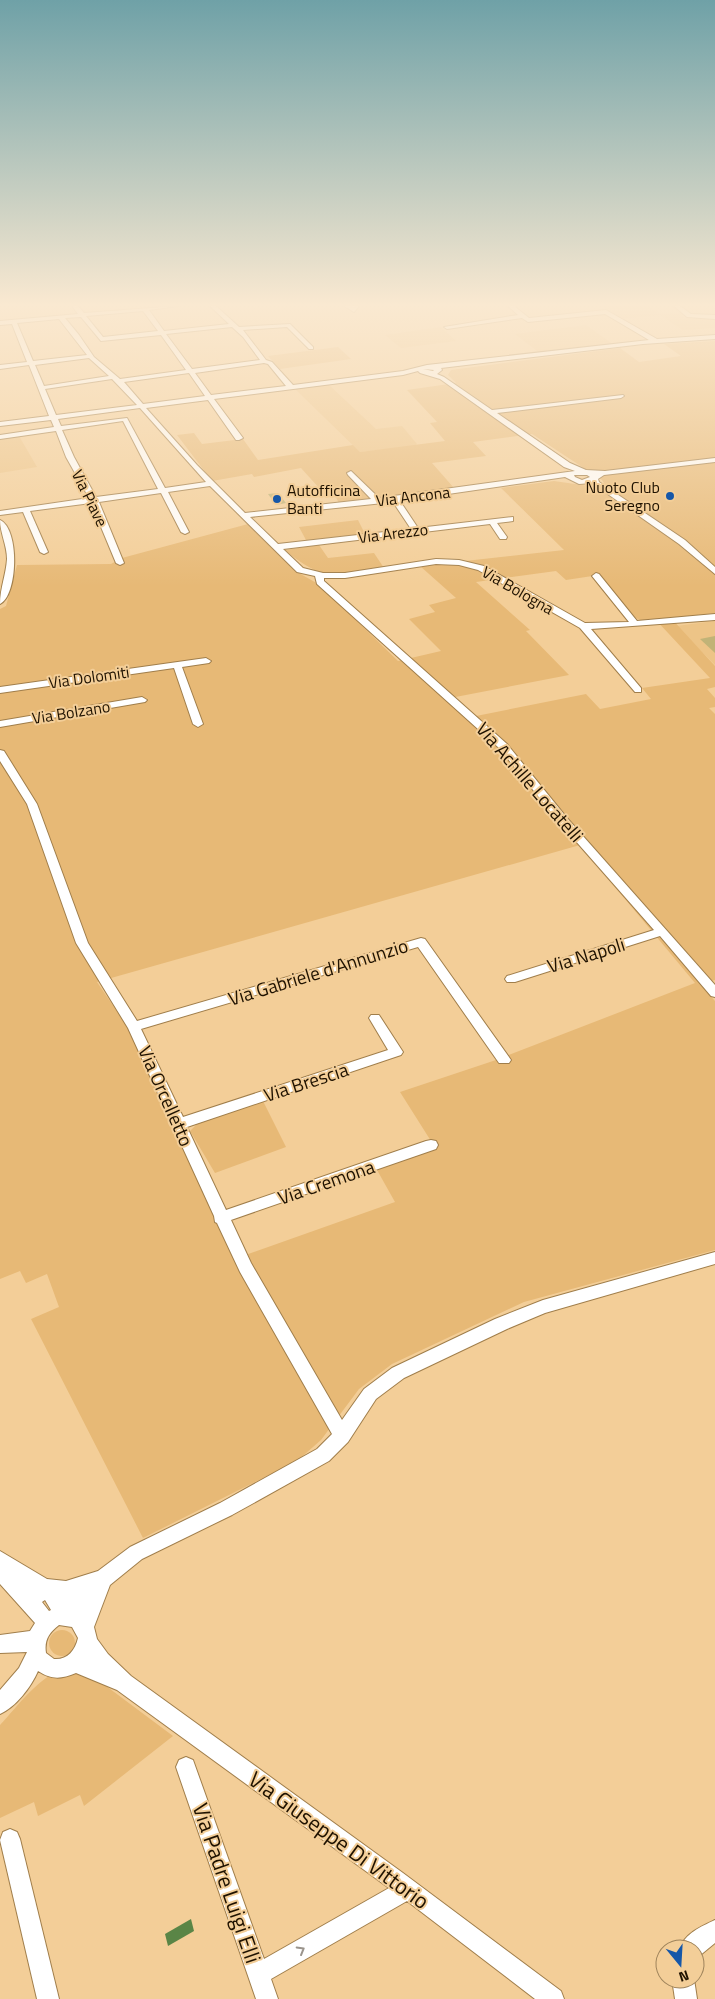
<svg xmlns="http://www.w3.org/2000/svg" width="715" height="1999" viewBox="0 0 715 1999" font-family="'Titillium Web',sans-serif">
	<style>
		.built { fill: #edc487 }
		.green { fill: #e7b976; fill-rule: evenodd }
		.water { fill: #5a8546 }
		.building { fill: #c1b377 }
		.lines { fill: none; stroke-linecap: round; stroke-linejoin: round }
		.minor-casing { stroke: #a07e4b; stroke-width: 2 }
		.minor { fill: #fff; fill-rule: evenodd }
		.oneway { stroke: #9a948c }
		.poi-dot { fill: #1657a8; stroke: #f3ce98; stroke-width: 2 }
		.labels { text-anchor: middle; stroke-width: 4; stroke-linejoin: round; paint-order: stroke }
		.far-poi-label { font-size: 16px; fill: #1f1200; stroke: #f3ce98; text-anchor: end }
		.far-street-label { font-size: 16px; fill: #1f1200; stroke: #f3ce98 }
		.street-label { font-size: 19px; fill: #1f1200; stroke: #f3ce98 }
		.near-street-label { font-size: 22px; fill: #1f1200; stroke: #f3ce98 }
	</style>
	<rect width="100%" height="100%" fill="#f3ce98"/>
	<g class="built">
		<polygon points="601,306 648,306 659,314 680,313 682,317 693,319 715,318 715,328 683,330 660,315 620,319"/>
		<polygon points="586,325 614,345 541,354 515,334"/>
		<polygon points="441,327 456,341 401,348 385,335"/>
		<polygon points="329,385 376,429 402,426 417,444 414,446 360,452 295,389"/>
		<polygon points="19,436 37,467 0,473 0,439"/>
		<polygon points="715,621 715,665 676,626"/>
	</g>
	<g class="green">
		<path d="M715 341V613L671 618 715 666V687L707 689 715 698V707L709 708 715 714V980L700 984 715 1001V1250L524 1302 392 1364 359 1389 321 1440 297 1461 143 1538 31 1319 59 1307 47 1274 26 1283 20 1271 0 1279V609L6 606 17 565 111 564 122 558 248 524 297 572 320 585 398 661 441 651 409 619 435 612 429 605 456 598 420 566 564 550 501 488 554 481 589 486 604 483 602 480 532 434 473 442 486 456 432 463 454 488 339 503 333 492 320 489 301 468 254 477 252 474 212 481 177 435 194 433 202 444 243 439 258 460 353 445 360 452 445 441 430 423 437 422 407 390 456 383 448 375 451 370 620 348 639 362 681 356 664 344ZM556 571 566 580 599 575 636 618 642 621 655 619 710 678 642 688 651 699 600 709 586 694 466 718 445 699 569 675 526 631 530 630 476 582ZM580 845 695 983 496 1060 400 1092 436 1149 377 1170 395 1202 234 1259 131 1032 97 982Z"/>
		<polygon points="338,347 351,359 280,369 268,356"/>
		<polygon points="358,520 365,534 306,540 299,527"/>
		<path d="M319 545 328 558 374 553 384 568C337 576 324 583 285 550Z"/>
		<polygon points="263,1101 286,1147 215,1173 190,1131 197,1124"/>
		<circle cx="62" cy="1643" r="13"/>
		<path d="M64 1669 94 1677 173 1736 84 1806 80 1795 38 1816 34 1802 0 1818V1725C19 1705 38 1677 64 1669Z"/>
	</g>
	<polygon class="water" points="191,1919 194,1931 168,1946 165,1934"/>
	<g class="building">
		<polygon points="278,493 286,503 276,505 268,494"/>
		<polygon points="715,636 715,653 700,639"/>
	</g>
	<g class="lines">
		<g class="minor-casing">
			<g id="minor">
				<path d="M72 306H78L84 313 178 306 149 310 164 331 229 324 210 306H216L239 327 290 324 313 347V349H309L287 327 243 330 266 360 272 362 293 385 403 371 427 365 649 340 605 314 528 322 522 318 447 329 444 327 518 315 508 306H514L529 318 606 310 657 339 715 335V339L643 344 441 368 442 370 437 374 444 377 492 410 623 395 624 396 621 398 497 413 570 463 586 470 605 471 715 458V462L604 475 598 479 599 482 685 540 715 567V574L679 544 592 483 579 484 565 477 400 501 418 528 513 517V521L497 523 507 537 506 539H500L490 524 283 549 303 568 323 573H345L436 559 459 560 484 566 585 623 629 622 592 576 596 573 599 574 637 621 715 614V620L591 629 641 688V692H635L580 628 478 570 459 565 436 564 345 578H324V581L507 744 567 818 715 985V997L711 996 660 936 515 982H507L505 979 507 976 654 930 559 822 499 748 317 584 315 576 297 572 210 486 168 492 189 532 185 534 181 532 161 493 99 502 124 563 120 565 116 563 91 503 30 511 48 552 44 554 40 552 23 512 0 515V511L89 498 66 457 56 431 0 439V435L54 427 51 420 0 426V422L49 416 29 365 0 369V365L27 362 12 324 0 325V321L78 314ZM143 311 158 331 103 337 86 316ZM81 317 101 341 161 335 186 370 120 379 94 357 79 335 65 318ZM59 319 87 355 33 361 17 323ZM232 327 243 337 260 360 192 369 166 334ZM89 358 109 376 44 386 35 365ZM264 363 268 364 286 386 211 395 195 373ZM423 369 434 370 433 371ZM418 371 420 373 440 379 564 467 575 471 379 498 351 471 347 473 348 475 371 499 245 513 197 465 146 408 208 400 236 440H239L243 438 214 399 403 375ZM189 373 205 396 143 404 124 382ZM112 379 137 405 56 415 45 389ZM140 408 206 482 165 488 127 418 61 426 58 419ZM123 421 158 489 96 497 74 457 62 430ZM574 475H587L590 477 582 480 575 477ZM393 502 411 529 278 544 250 517Z"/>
				<polygon points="344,306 359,306 354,312"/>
				<polygon points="674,306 680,306 691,314 715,315 715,319 687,317"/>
				<path d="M0 520C20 529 18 596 0 604 0 588 6 575 7 559 7 545 0 533 0 520Z"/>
				<polygon points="206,658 211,661 209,663 182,667 203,724 198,727 193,724 174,668 0,693 0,687"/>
				<polygon points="142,697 147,700 145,702 0,727 0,721"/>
				<path d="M0 750 4 751 37 804 88 943 137 1021 421 938 425 939 511 1060 509 1063H499L418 947 141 1029 183 1117 388 1050 369 1018 371 1015H379L403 1052 401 1055 187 1127 226 1210 426 1141 431 1140 436 1141 438 1145 436 1149 231 1220 251 1263 342 1420 364 1389 392 1368 495 1319 543 1300 715 1252V1264L545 1313 507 1329 404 1378 376 1399 348 1442 329 1461 232 1515 142 1559 110 1585 94 1627 97 1639 108 1654 131 1676 403 1873 561 1991 564 1999H535L407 1901 271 1979 278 1999H256L176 1767 179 1760 186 1757 193 1760 264 1959 389 1888 117 1690 76 1673C61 1679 52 1680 38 1671 31 1687 16 1707 0 1714V1690L19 1668 27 1652 0 1653V1635L30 1631 35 1623 0 1584V1551L47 1579 66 1581 98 1571 130 1547 220 1503 317 1449 332 1434 240 1272 217 1223 215 1222 214 1216 128 1028 76 943 27 804 0 761ZM45 1600 51 1610 49 1611 42 1602ZM59 1625 72 1627 78 1638C75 1651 67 1660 54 1659L46 1653C44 1640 49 1633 59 1625Z"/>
				<polygon points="10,1829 17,1832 20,1839 59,1999 37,1999 0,1840 3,1832"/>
				<path d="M715 1920V1943L698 1957 695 1958V1949H679C686 1933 700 1927 715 1920Z"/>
				<polygon points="672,1979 694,1979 697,1999 675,1999"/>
			</g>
		</g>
		<use href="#minor" class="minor"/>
	</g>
	<defs><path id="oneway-chevron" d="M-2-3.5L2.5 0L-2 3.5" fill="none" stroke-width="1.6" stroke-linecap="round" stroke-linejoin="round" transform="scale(1.25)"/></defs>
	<use class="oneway" href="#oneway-chevron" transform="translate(301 1950) rotate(-30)"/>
	<linearGradient id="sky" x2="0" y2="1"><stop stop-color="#6fa1a7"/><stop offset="0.52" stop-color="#fae9d1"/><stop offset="1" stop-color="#fae9d1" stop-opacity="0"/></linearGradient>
	<rect width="715" height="586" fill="url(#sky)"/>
	<g class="poi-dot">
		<circle cx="670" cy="496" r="5"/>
		<circle cx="277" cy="499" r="5"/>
	</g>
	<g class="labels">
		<g class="far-poi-label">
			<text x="660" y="493">Nuoto Club<tspan x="660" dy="18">Seregno</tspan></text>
			<text x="287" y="496" text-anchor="start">Autofficina<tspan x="287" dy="18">Banti</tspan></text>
		</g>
		<g class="far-street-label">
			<text transform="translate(413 496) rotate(-7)" y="6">Via Ancona</text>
			<text transform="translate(90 498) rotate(64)" y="6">Via Piave</text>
			<text transform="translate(393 533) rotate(-7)" y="6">Via Arezzo</text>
			<text transform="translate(518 590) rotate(30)" y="6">Via Bologna</text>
			<text transform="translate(89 677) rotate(-8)" y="6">Via Dolomiti</text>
			<text transform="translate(71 712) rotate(-9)" y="6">Via Bolzano</text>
		</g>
		<g class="street-label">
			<text transform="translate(530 782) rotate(49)" y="7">Via Achille Locatelli</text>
			<text transform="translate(586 955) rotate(-17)" y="7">Via Napoli</text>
			<text transform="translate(318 972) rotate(-17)" y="7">Via Gabriele d'Annunzio</text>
			<text transform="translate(306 1082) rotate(-18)" y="7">Via Brescia</text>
			<text transform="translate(166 1096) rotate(66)" y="7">Via Orcelletto</text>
			<text transform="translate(326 1182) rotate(-19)" y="7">Via Cremona</text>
		</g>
		<g class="near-street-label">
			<text transform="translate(339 1840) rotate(36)" y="8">Via Giuseppe Di Vittorio</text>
			<text transform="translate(227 1883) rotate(71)" y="8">Via Padre Luigi Elli</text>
		</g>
	</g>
	<g transform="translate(680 1964) rotate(162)"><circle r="24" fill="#f3ce98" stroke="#9e835b"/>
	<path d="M0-4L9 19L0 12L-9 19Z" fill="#1657a8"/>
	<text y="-8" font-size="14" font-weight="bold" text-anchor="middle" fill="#1f1200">N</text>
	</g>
</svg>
